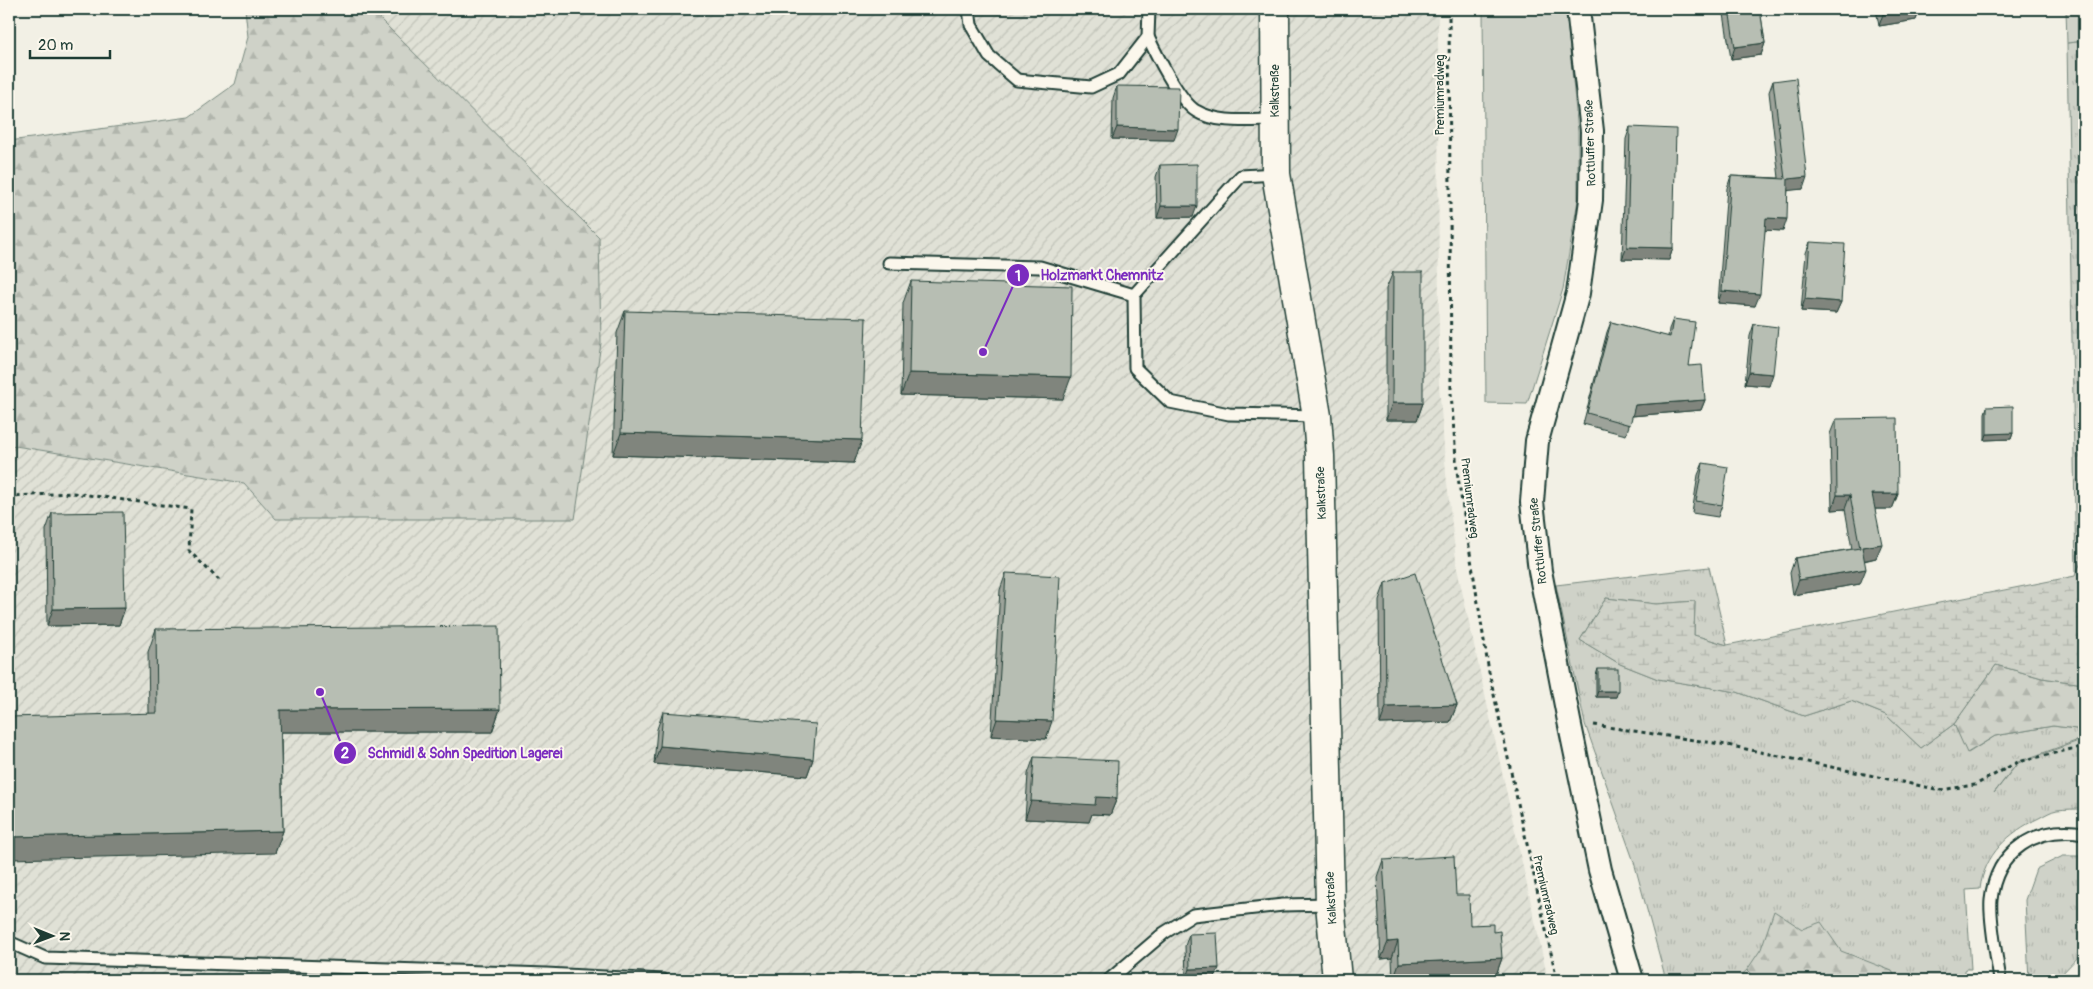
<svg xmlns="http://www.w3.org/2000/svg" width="2093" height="989" viewBox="0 0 2093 989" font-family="Pangolin,sans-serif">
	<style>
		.industrial { fill: url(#industrial-furrows) }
		.grass { fill: url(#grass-tufts); stroke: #77887e }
		.forest { fill: url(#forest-firs); stroke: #77887e }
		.wetland { fill: url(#wetland-marsh); stroke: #77887e }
		.garden { fill: #cfd2c8; stroke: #77887e }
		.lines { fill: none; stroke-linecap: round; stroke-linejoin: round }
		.lane-casing { stroke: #1f3d34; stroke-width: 15 }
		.street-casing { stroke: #1f3d34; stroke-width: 26 }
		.secondary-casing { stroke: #1f3d34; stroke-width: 31 }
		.path { stroke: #1f3d34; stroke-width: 3; stroke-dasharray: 4 4; stroke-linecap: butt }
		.lane { stroke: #fbf7ec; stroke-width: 11 }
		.street { stroke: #fbf7ec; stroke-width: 22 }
		.secondary { stroke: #fbf7ec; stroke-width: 28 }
		.wall { fill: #9da39a; stroke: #1f3d34 }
		.shaded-wall { fill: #80857d; stroke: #1f3d34 }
		.building { fill: #b7beb3; stroke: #1f3d34 }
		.labels { text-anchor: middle; stroke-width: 4; stroke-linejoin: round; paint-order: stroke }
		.street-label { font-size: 12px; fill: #1f3d34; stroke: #fbf7ec }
		.leader { fill: none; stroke: #7b2cbf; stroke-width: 2 }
		.callout-dot { fill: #7b2cbf; stroke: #fbf7ec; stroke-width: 2 }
		.mark-label { font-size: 15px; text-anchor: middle; font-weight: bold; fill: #fff }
		.callout-label { font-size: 14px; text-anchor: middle; font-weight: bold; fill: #7b2cbf; stroke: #fbf7ec; stroke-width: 4; stroke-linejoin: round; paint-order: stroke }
	</style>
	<defs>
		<pattern id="industrial-furrows" width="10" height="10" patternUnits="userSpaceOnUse" patternTransform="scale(1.25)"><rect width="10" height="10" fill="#e0e1d6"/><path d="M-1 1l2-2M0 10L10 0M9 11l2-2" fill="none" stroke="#c0c2b8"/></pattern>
		<pattern id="grass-tufts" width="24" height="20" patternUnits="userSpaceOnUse" patternTransform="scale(1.25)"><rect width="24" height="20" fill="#cfd2c8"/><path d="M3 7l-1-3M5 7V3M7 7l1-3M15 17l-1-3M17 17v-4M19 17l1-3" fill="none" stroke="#b1b5ac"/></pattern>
		<pattern id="forest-firs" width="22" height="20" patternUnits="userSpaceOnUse" patternTransform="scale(1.25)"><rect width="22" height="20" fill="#cfd2c8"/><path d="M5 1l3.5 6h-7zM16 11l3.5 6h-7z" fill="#b1b5ac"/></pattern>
		<pattern id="wetland-marsh" width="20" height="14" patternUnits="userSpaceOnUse" patternTransform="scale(1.25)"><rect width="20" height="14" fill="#cfd2c8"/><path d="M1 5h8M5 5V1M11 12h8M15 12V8" fill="none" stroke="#b1b5ac"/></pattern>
	</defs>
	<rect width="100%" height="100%" fill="#f2f0e5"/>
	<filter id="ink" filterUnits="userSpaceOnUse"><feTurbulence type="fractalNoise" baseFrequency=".02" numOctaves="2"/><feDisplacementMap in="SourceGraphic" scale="10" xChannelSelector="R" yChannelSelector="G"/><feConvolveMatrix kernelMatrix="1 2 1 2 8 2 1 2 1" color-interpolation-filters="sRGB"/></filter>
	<g filter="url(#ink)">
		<polygon class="industrial" points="370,9 1438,9 1439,384 1446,474 1457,568 1548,980 19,980 9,976 9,445 244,483 276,519 371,11"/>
		<g class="grass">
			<polygon points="2084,41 2084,555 2076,576 2067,43"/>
			<path d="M1709 567 1727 645 1694 635 1695 601 1656 604 1606 598 1580 640 1620 664 1658 679 1737 692 1804 716 1851 701 1886 715 1921 748 1954 724 1968 753 1995 736 2053 726 2084 730V738L2018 762 1994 793 2018 763 2084 739V809C2075 809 2066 809 2057 810 2051 811 2045 815 2039 818 2009 832 1984 855 1980 889L1966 890 1971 969H1965V980H1666L1634 862 1585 724 1556 585Z"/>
			<polygon points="2063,856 2084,856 2084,951 2056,980 2029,980 2025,900 2036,869"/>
		</g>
		<g class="forest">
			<polygon points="245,9 370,9 599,237 601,343 575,519 276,519 244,483 9,445 9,141 189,117 235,84 248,37"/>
			<polygon points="1996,665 2042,678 2084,684 2084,730 2053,726 1995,736 1967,753 1954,724"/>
			<polygon points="1774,911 1802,929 1821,922 1841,951 1892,971 1897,980 1757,980 1747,970 1761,949"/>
		</g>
		<g class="wetland">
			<polygon points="2084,555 2084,684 2042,678 1996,665 1954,724 1921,748 1886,715 1851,701 1804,716 1737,692 1658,679 1620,664 1580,640 1606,598 1656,604 1695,601 1694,635 1727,645 2075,576"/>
			<polygon points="1747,970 1757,980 1736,980"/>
		</g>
		<g class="garden">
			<polygon points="1483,9 1566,9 1578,132 1578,200 1563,289 1527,404 1486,403"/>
			<polygon points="2066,9 2084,9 2084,41 2067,43"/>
		</g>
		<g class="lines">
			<g class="lane-casing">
				<g id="lane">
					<polyline points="969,9 971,25 989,56 1017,80 1091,87 1119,74 1148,37 1149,9"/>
					<path d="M1148 37C1156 54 1180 102 1196 111 1217 124 1251 120 1275 120"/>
					<polyline points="1276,174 1241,176 1134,295 1135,368 1170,402 1229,414 1317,416"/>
					<polyline points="889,263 1040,267 1134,295"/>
					<polyline points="9,942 45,958 546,974 663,980"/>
					<polyline points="1109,980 1164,933 1193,915 1283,905 1330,904"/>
					<path d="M2000 980C1997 959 1989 919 1991 900 1996 850 2037 825 2084 833"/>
				</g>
			</g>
			<g class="street-casing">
				<polyline id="street" points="1578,9 1592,131 1591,200 1578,293 1537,441 1532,502 1540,571 1569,721 1600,870 1632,980"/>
			</g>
			<g class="secondary-casing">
				<polyline id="secondary" points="1275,9 1276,174 1317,416 1320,456 1330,904 1337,980"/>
			</g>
			<g class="path">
				<polyline points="1449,9 1451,393 1457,471 1489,672 1557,980"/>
				<polyline points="9,507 12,496 73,493 191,509 189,551 219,580"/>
				<polyline points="1594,725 1727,745 1940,790 1975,785 2018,762 2084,746"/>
			</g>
			<use href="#lane" class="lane"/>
			<use href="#street" class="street"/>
			<use href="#secondary" class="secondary"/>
		</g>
		<g class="wall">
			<polygon points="1726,9 1760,9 1765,43 1761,55 1731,59 1724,14"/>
			<polygon points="1780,9 1812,9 1811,10 1781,15"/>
			<polygon points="1876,9 1920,9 1916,20 1879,26"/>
			<polygon points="1773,81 1803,189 1788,190 1783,231 1765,230 1755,306 1718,303 1727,188 1731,176 1779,178 1769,92"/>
			<polygon points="1117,86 1174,140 1112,139 1113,98"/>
			<polygon points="1630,127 1673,248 1669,260 1622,259 1626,139"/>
			<polygon points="1160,165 1193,217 1157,218 1156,177"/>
			<polygon points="1810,242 1841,302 1836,313 1801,311 1806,253"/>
			<polygon points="1393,272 1423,403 1417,420 1386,420 1386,289"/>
			<polygon points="911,281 1063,399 901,395 903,303"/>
			<polygon points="625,311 862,440 854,463 613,455 617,333"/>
			<polygon points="1673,319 1689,366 1705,400 1701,410 1632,416 1626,435 1583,424 1607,332 1611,322 1668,337 1669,329"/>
			<polygon points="1754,324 1769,386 1745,384 1750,336"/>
			<polygon points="1987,407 2013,433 2011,439 1985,440 1985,413"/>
			<polygon points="1836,419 1898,494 1892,509 1875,509 1876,558 1864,561 1860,584 1793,595 1790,573 1795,558 1852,549 1845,509 1832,510 1830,434"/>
			<polygon points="1703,463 1722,505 1718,517 1692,513 1698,475"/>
			<polygon points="52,513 125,608 119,625 47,626 46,530"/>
			<polygon points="1006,573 1046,739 991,736 1000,590"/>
			<polygon points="1385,583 1457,705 1450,722 1380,724 1379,600"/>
			<polygon points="156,629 500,709 492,732 281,732 283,831 275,853 149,713 148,652"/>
			<polygon points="1598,669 1616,697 1596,697 1596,675"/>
			<polygon points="663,712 813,759 807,776 654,764 657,729"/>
			<polygon points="1034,757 1117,798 1110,815 1092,814 1089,822 1025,819 1028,774"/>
			<polygon points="1383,860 1456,895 1470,925 1493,932 1502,958 1496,975 1393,980 1392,958 1381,959 1377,877"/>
			<polygon points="1189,934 1214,979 1186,980 1185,946"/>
		</g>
		<g class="shaded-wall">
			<polygon points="1783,9 1812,9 1811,10 1781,15"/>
			<polygon points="1920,9 1916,20 1879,26 1883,14"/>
			<polygon points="1765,43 1761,55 1731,59 1735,47"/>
			<polygon points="1117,127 1178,129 1174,140 1112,139"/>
			<polygon points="1807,177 1803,189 1784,191 1788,179"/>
			<polygon points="1161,206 1197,206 1193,217 1157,218"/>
			<polygon points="1766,218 1787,219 1783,231 1761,230"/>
			<polygon points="1627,247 1673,248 1669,260 1622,259"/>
			<polygon points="1722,291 1760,294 1755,306 1718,303"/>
			<polygon points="1805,299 1841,302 1836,313 1801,311"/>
			<polygon points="1749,372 1773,374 1769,386 1745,384"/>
			<polygon points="909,373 1071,377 1063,399 901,395"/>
			<polygon points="1705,400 1701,410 1631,416 1635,405"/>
			<polygon points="1392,403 1423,403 1417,420 1386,420"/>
			<polygon points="621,433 862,440 854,463 613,455"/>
			<polygon points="2013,433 2011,439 1985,440 1987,434"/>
			<polygon points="1872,494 1898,494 1892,509 1867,509"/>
			<polygon points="1837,495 1850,495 1845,509 1832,510"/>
			<polygon points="1882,544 1876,558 1857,562 1862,547"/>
			<polygon points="1866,569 1860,584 1793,595 1799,580"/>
			<polygon points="125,608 119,625 47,626 53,609"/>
			<polygon points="1598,691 1618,691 1616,697 1596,697"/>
			<polygon points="1457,705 1450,722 1380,724 1386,707"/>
			<polygon points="500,709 492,732 272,732 280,710"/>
			<polygon points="997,719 1052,721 1046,739 991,736"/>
			<polygon points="660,746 813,759 807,776 654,764"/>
			<polygon points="1096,797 1117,798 1110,815 1092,814 1089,822 1025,819 1031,801"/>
			<polygon points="283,831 275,853 9,859 9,837"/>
			<polygon points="1398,941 1392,958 1381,959 1388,942"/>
			<polygon points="1502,958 1496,975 1393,980 1399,963"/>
			<polygon points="1219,968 1214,979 1186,980 1190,969"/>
		</g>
		<g class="building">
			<polygon points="1729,9 1760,9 1765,43 1735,47"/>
			<polygon points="1882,9 1919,9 1883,14"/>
			<polygon points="1796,78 1807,177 1788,179 1787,219 1766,218 1760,294 1722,291 1731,176 1785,179 1773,81"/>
			<polygon points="1117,86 1179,87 1178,129 1117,127"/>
			<polygon points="1630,127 1676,129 1673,248 1627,247"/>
			<polygon points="1197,164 1197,206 1161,206 1160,165"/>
			<polygon points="1810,242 1845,244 1841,302 1805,299"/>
			<polygon points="1393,272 1423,272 1423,403 1392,403"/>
			<polygon points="911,281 1072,286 1071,377 909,373"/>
			<polygon points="625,311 866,318 862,440 621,433"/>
			<polygon points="1673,319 1695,322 1689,366 1702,365 1705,400 1635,405 1630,425 1587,413 1611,322 1670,337"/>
			<polygon points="1754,324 1778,327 1773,374 1749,372"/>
			<polygon points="2013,406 2013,433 1987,434 1987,407"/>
			<polygon points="1897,418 1898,494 1872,494 1882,544 1862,547 1866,569 1799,580 1795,558 1860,548 1850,495 1837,495 1836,419"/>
			<polygon points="1703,463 1728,467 1722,505 1696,501"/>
			<polygon points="123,512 125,608 53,609 52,513"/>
			<polygon points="1006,573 1060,576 1052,721 997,719"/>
			<polygon points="1415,573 1457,705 1386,707 1385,583"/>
			<polygon points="499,626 500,709 280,710 283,831 9,837 9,717 157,713 156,629"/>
			<rect x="1598" y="669" width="20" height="22"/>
			<polygon points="663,712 816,724 813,759 660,746"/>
			<polygon points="1034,757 1118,761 1117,798 1096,797 1095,805 1031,801"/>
			<polygon points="1454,856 1456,895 1469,895 1470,925 1493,924 1493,932 1500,931 1502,958 1399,963 1398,941 1388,942 1383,860"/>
			<polygon points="1217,933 1219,968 1190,969 1189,934"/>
		</g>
	</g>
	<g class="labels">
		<g class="street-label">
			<text transform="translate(1275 91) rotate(-90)" y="4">Kalkstraße</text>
			<text transform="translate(1440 95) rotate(-90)" y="4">Premiumradweg</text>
			<text transform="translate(1590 143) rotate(-92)" y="4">Rottluffer Straße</text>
			<text transform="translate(1321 493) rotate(-92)" y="4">Kalkstraße</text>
			<text transform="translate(1470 498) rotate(83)" y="4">Premiumradweg</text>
			<text transform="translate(1538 541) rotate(-96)" y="4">Rottluffer Straße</text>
			<text transform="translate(1546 895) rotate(77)" y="4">Premiumradweg</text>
			<text transform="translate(1331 898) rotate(-93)" y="4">Kalkstraße</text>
		</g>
	</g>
	<path class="leader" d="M983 352L1018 275M320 692L345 753"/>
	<g class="callout-dot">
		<circle cx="983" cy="352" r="5"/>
		<circle cx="320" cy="692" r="5"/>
		<circle cx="1018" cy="275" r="12"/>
		<circle cx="345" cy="753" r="12"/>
	</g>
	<g class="mark-label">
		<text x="1018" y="281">1</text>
		<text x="345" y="758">2</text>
	</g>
	<g class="callout-label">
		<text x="1102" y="280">Holzmarkt Chemnitz</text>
		<text x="465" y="758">Schmidl &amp; Sohn Spedition Lagerei</text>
	</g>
	<rect width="2093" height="989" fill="none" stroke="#fbf7ec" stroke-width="30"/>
	<rect x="15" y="15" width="2063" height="959" fill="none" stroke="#1f3d34" stroke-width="2" filter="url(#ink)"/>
	<g transform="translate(52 936) rotate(91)" stroke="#fbf7ec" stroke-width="4" paint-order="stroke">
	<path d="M0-4L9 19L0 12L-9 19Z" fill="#1f3d34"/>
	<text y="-8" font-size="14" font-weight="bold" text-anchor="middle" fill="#1f3d34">N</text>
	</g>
	<path d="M30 50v8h80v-8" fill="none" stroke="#1f3d34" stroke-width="2.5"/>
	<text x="38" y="50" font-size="15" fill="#1f3d34" stroke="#fbf7ec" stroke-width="4" paint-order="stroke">20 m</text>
</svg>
